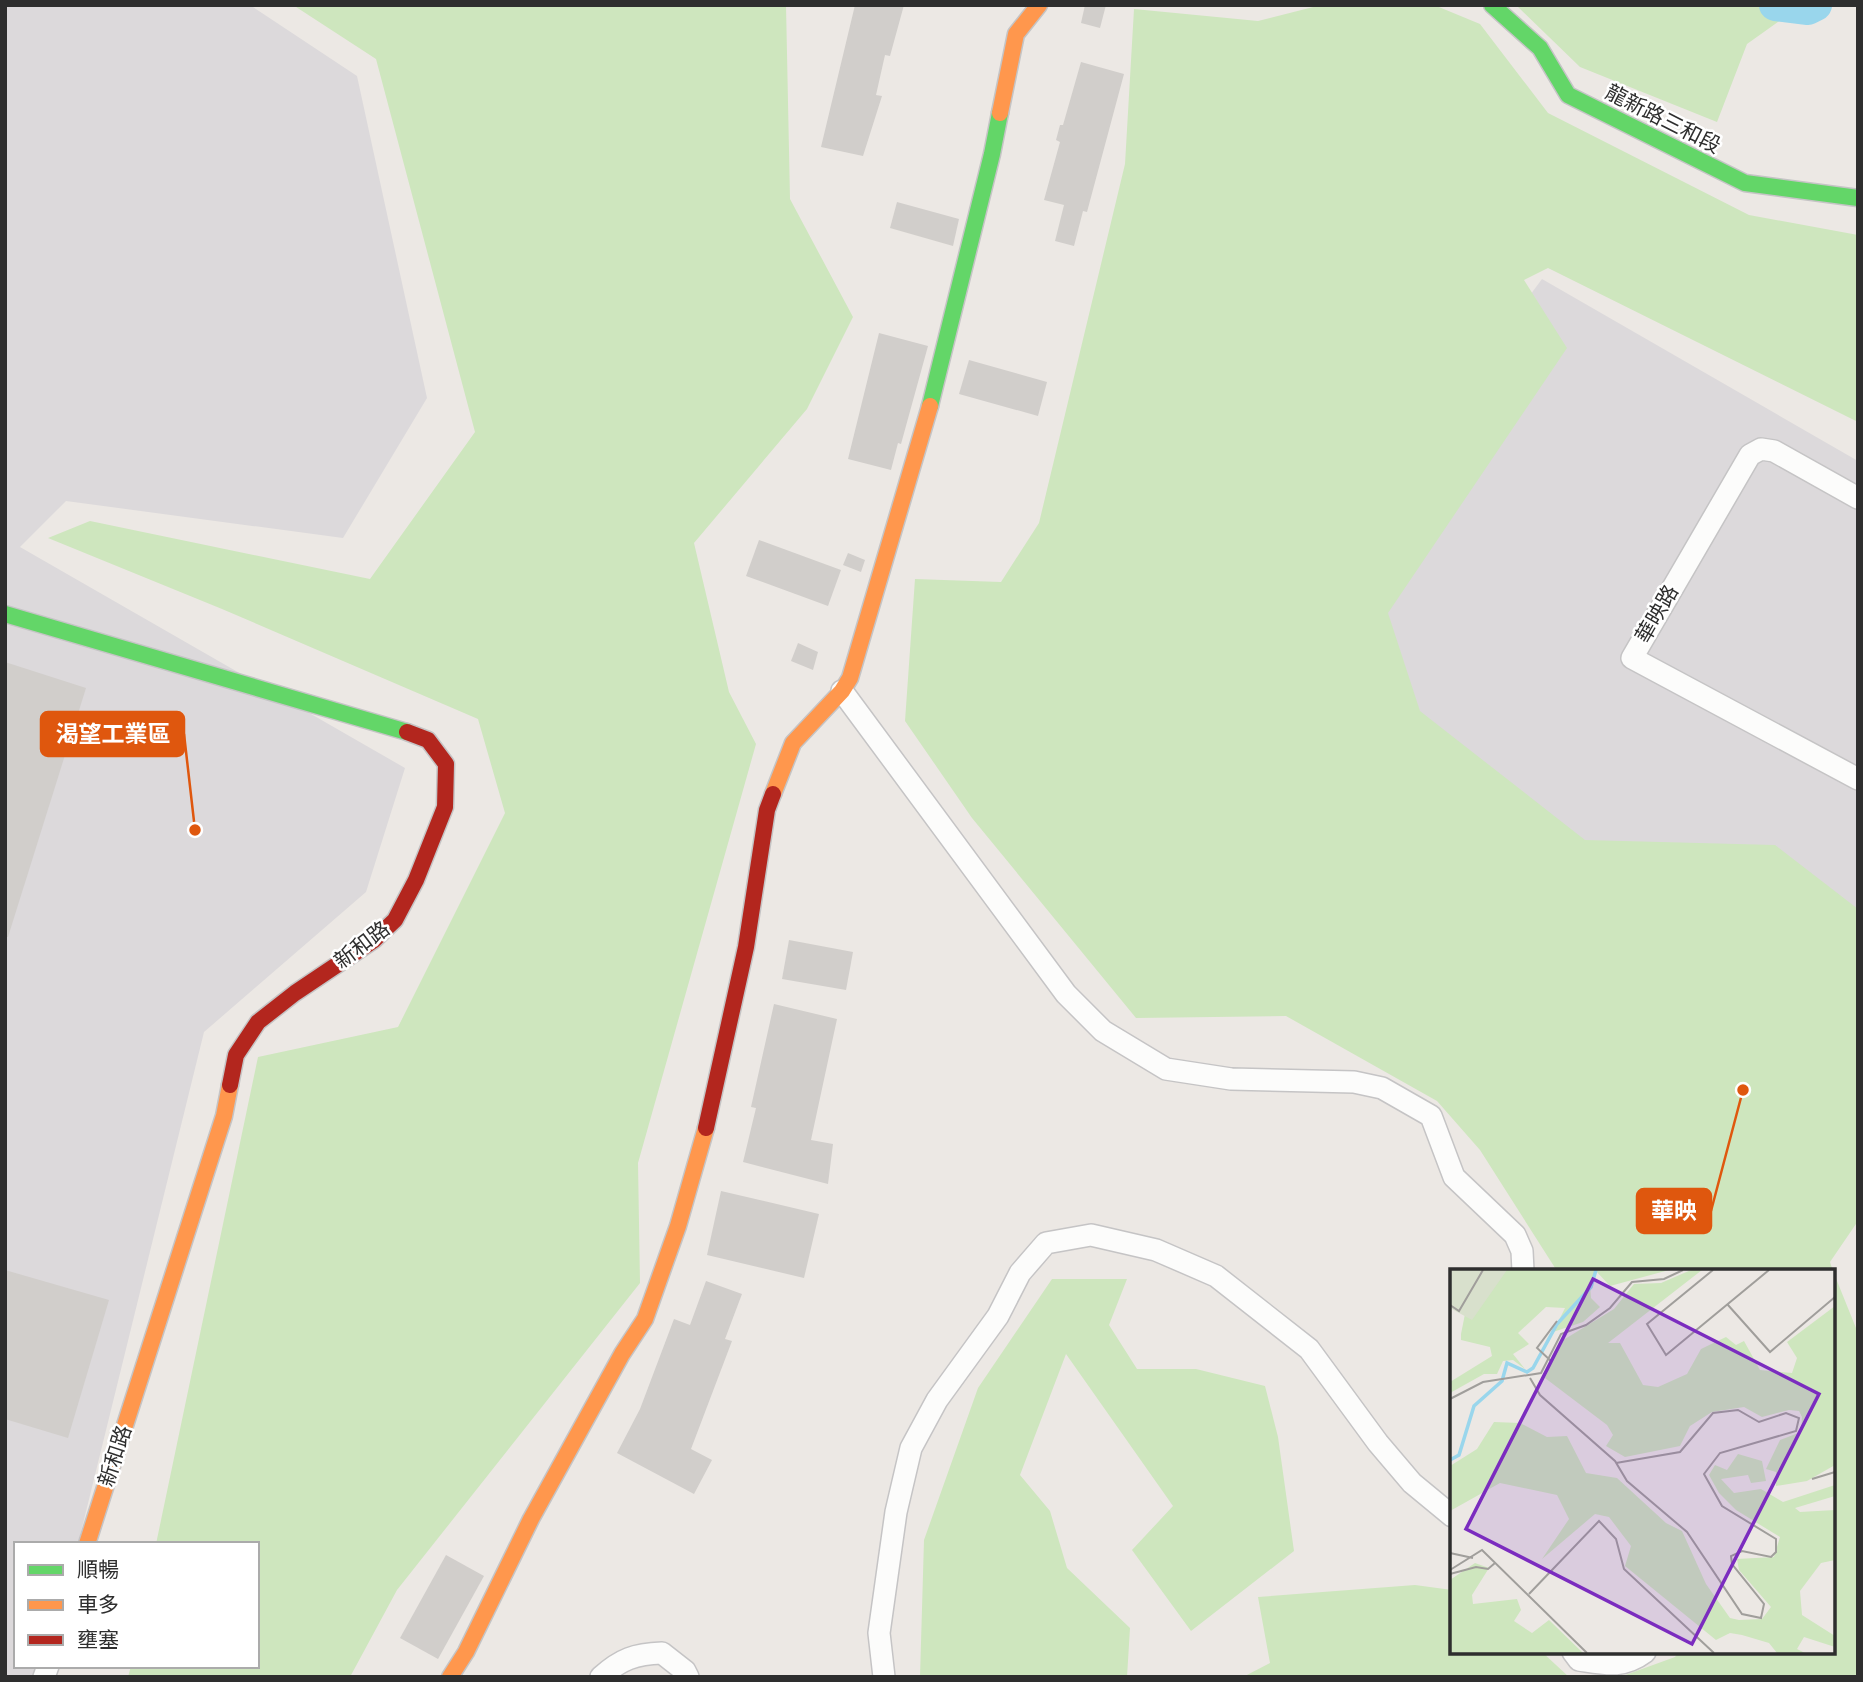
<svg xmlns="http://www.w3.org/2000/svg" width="1863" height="1682" viewBox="0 0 1863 1682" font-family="'Asap Condensed','Noto Sans TC',sans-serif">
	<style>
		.industrial { fill: #dcd9db }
		.green { fill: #cee6be }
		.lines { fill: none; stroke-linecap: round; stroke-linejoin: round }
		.river { stroke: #99d6ec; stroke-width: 32 }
		.building { fill: #d1cecb }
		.street-casing { stroke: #c5c4c5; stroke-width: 24 }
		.fast-casing { stroke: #c5c4c5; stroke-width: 19 }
		.slow-casing { stroke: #c5c4c5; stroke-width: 19 }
		.jam-casing { stroke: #c5c4c5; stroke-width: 19 }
		.street { stroke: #fcfcfb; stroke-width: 21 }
		.fast { stroke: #63d668; stroke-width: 16 }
		.slow { stroke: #ff974d; stroke-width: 16 }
		.jam { stroke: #b3261e; stroke-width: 16 }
		.labels { text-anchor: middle; stroke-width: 5; stroke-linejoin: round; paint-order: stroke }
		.street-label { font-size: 21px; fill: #2e2e2e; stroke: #fff }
		.inset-river { fill: none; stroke: #99d6ec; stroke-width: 3.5 }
		.inset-road { fill: none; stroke: #a09e9b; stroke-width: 2 }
		.view { fill: #7b2cbf; fill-opacity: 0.15; stroke: #7b2cbf; stroke-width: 3.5 }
		.inset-edge { fill: none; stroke: #2e2e2e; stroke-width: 3.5 }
		.leader { fill: none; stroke: #df570e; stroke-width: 2.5 }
		.callout-dot { fill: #df570e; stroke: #fff; stroke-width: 2.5 }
		.callout { fill: #df570e; stroke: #df570e; stroke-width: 2.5 }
		.callout-label { font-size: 23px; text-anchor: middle; font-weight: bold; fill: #fff }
	</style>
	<rect width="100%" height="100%" fill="#ece8e4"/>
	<g class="industrial">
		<polygon points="5,5 250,5 357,76 427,398 343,538 66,501 20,547 405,768 366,892 204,1032 78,1544 16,1544 16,1666 48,1666 46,1677 5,1677"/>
		<polygon points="1542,279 1858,461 1858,936 1602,885 1263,655"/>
	</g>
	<g class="green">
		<polygon points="293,5 786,5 790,199 853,317 807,409 694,543 729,692 756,744 638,1163 640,1283 397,1590 350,1677 128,1677 131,1666 257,1666 257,1544 156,1544 258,1057 398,1027 505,813 478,719 222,609 48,538 90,521 370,579 475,432 376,59"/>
		<polygon points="1321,5 1434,5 1480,24 1548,113 1749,215 1858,235 1858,422 1548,268 1524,280 1567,348 1388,613 1420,711 1585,840 1775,845 1858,909 1858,1221 1830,1262 1833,1271 1557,1271 1480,1150 1437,1101 1286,1016 1136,1018 972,818 905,721 915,579 1001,582 1039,523 1125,164 1134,9 1258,21"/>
		<polygon points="1516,5 1802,5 1747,44 1717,122 1580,67"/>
		<polygon points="1833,1271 1858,1333 1858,1677 1620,1677 1675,1657 1679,1652 1833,1652"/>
		<polygon points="1052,1279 1127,1279 1109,1325 1137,1369 1196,1369 1265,1386 1278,1437 1294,1551 1191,1631 1132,1550 1173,1506 1066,1354 1020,1475 1050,1511 1067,1568 1130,1628 1127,1677 920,1677 924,1540 978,1388"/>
		<polygon points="1415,1585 1452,1590 1452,1652 1542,1652 1569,1677 1243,1677 1270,1663 1258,1597"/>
	</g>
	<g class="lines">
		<polyline class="river" points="1775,5 1808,9 1816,5"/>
	</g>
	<g class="building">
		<polygon points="855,5 904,5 890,56 885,55 876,95 882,96 863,156 821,147"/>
		<polygon points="1085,5 1106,5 1100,28 1081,23"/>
		<polygon points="1081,62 1124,74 1087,212 1083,211 1074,246 1055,241 1064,205 1044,200 1060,142 1056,140 1060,125 1063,125"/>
		<polygon points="897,202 959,219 953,246 890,228"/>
		<polygon points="879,333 928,346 901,444 898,443 891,470 848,459"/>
		<polygon points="969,360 1047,382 1038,416 959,394"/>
		<polygon points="759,540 841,570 828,606 746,576"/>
		<polygon points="848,553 865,560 861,572 843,565"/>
		<polygon points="798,643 818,652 813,670 791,661"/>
		<polygon points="5,662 86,688 8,937 5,937"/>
		<polygon points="789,940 853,952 846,990 782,979"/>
		<polygon points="774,1004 837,1019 811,1140 833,1144 828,1184 743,1162 756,1108 751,1107"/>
		<polygon points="721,1191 819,1214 804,1278 707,1255"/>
		<polygon points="5,1270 109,1300 68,1438 5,1419"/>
		<polygon points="706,1281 742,1294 725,1339 732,1341 691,1449 712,1460 694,1494 617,1453 640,1409 674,1319 690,1325"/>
		<polygon points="446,1555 484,1576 438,1659 400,1638"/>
	</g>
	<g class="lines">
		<g class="street-casing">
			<g id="street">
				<polyline points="1858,498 1774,451 1761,449 1750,455 1632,658 1858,779"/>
				<polyline points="842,691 1066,994 1103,1031 1166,1069 1231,1079 1354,1082 1382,1088 1431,1116 1454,1177 1515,1235 1522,1251 1523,1271"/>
				<path d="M1573 1652 1579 1660C1605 1664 1622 1669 1645 1652"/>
				<polyline points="44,1677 48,1666"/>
				<path d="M601 1677C621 1659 635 1654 662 1653L685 1671 688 1677"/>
				<polyline points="884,1677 879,1633 896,1512 911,1448 937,1400 998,1316 1020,1273 1046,1243 1091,1235 1156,1250 1216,1276 1309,1349 1378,1443 1412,1483 1452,1516"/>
			</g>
		</g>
		<g class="fast-casing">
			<g id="fast">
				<polyline points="1492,5 1540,48 1568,95 1745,183 1858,198"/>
				<polyline points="930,406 992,154 1000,113"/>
				<polyline points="5,614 407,732"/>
			</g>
		</g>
		<g class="slow-casing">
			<g id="slow">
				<polyline points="1000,113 1016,34 1039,5"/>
				<polyline points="773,794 793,743 842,691 850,678 930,406"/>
				<polyline points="87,1544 224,1116 230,1085"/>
				<polyline points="450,1677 466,1652 531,1519 622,1354 645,1319 678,1226 706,1128"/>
			</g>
		</g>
		<g class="jam-casing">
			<g id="jam">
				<polyline points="230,1085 236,1055 258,1022 295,993 374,940 395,920 416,880 445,807 446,764 428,740 407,732"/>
				<polyline points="706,1128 746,947 767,810 773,794"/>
			</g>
		</g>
		<use href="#street" class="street"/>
		<use href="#fast" class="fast"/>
		<use href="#slow" class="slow"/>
		<use href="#jam" class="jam"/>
	</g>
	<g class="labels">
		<g class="street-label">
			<text transform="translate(1663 119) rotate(27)" y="7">龍新路三和段</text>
			<text transform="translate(1657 614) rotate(-60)" y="7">華映路</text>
			<text transform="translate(362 945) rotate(-37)" y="7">新和路</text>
			<text transform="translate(115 1456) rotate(-72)" y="7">新和路</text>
		</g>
	</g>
	<g transform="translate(1450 1269)">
		<rect width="385" height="385" fill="#ece8e4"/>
		<path d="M52 1H219L160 17 145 1 140 16 141 29 150 38 133 53 103 63 115 39 96 38 68 64 79 75 63 85 75 100 63 91 53 92 47 105H34L0 124V113L42 87 40 78 11 71V65L15 45ZM241 1H252L158 74H170L193 116 208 118 237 105 251 80 276 68 286 76 294 72 310 101 342 104 347 89 337 73 385 37V196L357 212 326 217V203L316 200 330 171 351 163 352 148 349 142 339 141 312 148 294 138 262 143 240 157 230 177 175 188 156 177 163 166 157 156 95 109 110 73 164 40 184 15 211 14ZM44 153 70 154 97 168 117 167 136 204 167 209 216 254 232 262 256 315 280 349 289 351 312 350 321 338 289 301 287 290 324 288 330 268 286 241 269 224 259 206 265 196 277 201 288 185 312 192 316 212 301 214 298 206 271 210 284 224 311 220 333 233 385 216V227L345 239 350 243 385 241V291L371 294 350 322 352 346 385 367V378L354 368 347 380 355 384H327L319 374 292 366 280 364 266 371 175 297 181 277 159 248 145 245 92 290 119 250 107 226 50 214 0 242V197L27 180ZM25 294 39 299 22 326 23 335 67 330 71 341 64 352 82 364 99 351 133 384H0V311Z" fill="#cee6be"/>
		<path d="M0 1H57L22 51 0 39Z" fill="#d8e0cc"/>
		<path class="inset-river" d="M0 191 9 186 24 137 52 112 57 94 77 103 83 99 107 55 141 18 146 1"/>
		<path class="inset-road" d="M263 1 197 55 216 86 319 1M0 36 9 42 33 1M278 36 320 83 385 28M101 92 87 79 107 52M80 109 90 126 165 192 177 212 237 263 292 345 311 349 314 335 282 295 281 287 292 282 321 288 326 283V270L272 237 254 205 270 184 346 162 349 149 336 144 309 153 288 141 263 144 230 183 166 194M0 130 33 113 91 104 111 65 136 56 160 39 182 13 214 10 233 1M362 210 385 203M0 284 23 289M0 301 32 281 137 384M0 305 26 298 38 300 45 294M79 325 149 252 166 270 174 300 264 384"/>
		<path class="view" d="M143 10 369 125 242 375 16 260Z"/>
		<rect width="385" height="385" class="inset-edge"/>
	</g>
	<path class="leader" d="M195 830L184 734M1743 1090L1711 1211"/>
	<g class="callout-dot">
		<circle cx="195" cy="830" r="7"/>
		<circle cx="1743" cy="1090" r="7"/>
	</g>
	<g class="callout">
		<rect x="41" y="712" width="143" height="44" rx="7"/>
		<rect x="1637" y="1189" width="74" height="44" rx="7"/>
	</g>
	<g class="callout-label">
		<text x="113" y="742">渴望工業區</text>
		<text x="1674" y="1219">華映</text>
	</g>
	<rect width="1863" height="1682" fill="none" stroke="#2e2e2e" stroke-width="14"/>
	<rect x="14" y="1542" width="245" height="126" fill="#ffffff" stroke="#ababab" stroke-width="2"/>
	<rect x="28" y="1565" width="35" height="10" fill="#63d668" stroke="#ababab" stroke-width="2"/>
	<text x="77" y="1577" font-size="21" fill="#2e2e2e">順暢</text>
	<rect x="28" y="1600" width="35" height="10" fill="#ff974d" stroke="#ababab" stroke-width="2"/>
	<text x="77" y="1612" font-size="21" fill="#2e2e2e">車多</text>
	<rect x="28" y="1635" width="35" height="10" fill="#b3261e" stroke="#ababab" stroke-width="2"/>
	<text x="77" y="1647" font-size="21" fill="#2e2e2e">壅塞</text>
</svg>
